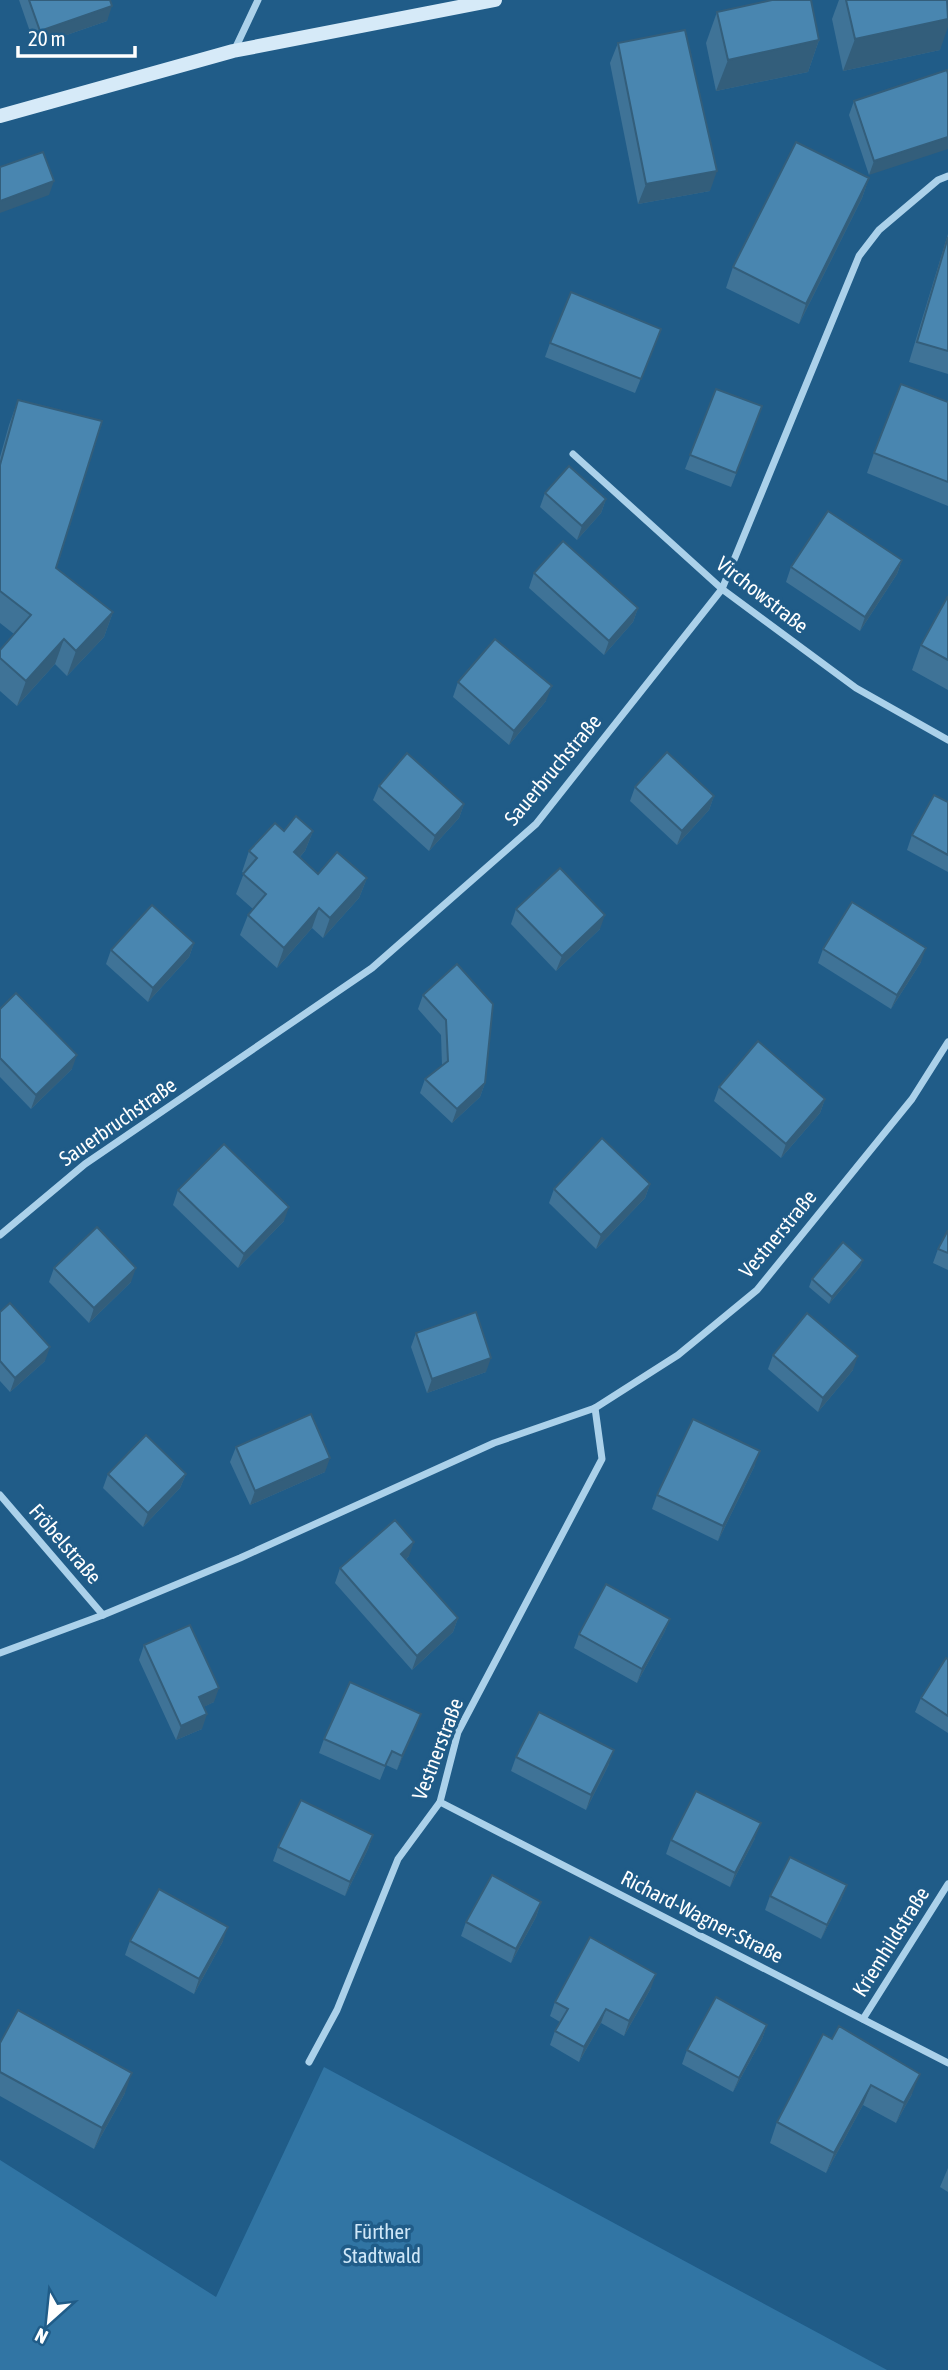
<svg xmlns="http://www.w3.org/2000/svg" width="948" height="2370" viewBox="0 0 948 2370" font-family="'Asap Condensed',sans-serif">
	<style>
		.green { fill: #3175a4 }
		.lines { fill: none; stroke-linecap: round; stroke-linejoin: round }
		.street { stroke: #abd1ea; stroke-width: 7 }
		.secondary { stroke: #d6eaf8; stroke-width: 14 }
		.wall { fill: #3f7397 }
		.shaded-wall { fill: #335e7b }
		.building { fill: #4986b0; stroke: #335e7b; stroke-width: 2 }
		.labels { text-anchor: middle; stroke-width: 7; stroke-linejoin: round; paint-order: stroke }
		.street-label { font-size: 21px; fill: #fff; stroke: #205c88 }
		.park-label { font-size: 21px; fill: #cfe7f8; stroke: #205c88 }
	</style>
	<rect width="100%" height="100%" fill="#205c88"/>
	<polygon class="green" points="324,2067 887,2370 0,2370 0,2160 216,2297"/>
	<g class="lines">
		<g class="street">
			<polyline points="234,51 258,0"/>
			<polyline points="573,454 722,589 856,688 948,740"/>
			<polyline points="0,1235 85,1164 372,968 536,824 722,589 859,256 879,230 938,180 948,176"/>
			<polyline points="0,1495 103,1615"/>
			<polyline points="0,1653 103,1615 240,1558 494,1443 595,1408 678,1355 757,1290 912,1099 948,1042"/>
			<polyline points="440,1802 948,2063"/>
			<polyline points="863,2019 948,1884"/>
			<polyline points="309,2062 337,2010 398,1859 440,1802 458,1732 602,1459 595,1408"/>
		</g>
		<polyline class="secondary" points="0,116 233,51 495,0"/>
	</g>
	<g class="wall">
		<polygon points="19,0 110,0 107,21 35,46"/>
		<polygon points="839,0 947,0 940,50 843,71 832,19"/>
		<polygon points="717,12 819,40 808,72 716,91 706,43"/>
		<polygon points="618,43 710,191 638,204 610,63"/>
		<polygon points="947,70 869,175 849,115 854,101"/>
		<polygon points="869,178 862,198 799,324 726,288 733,267"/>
		<polygon points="948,234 948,374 909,362"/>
		<polygon points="661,329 635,393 545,357 550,343"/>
		<polygon points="716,389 762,406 731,487 685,469"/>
		<polygon points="18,400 56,568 113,612 104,637 67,676 55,664 17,706 0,691 0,650 14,634 0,623 0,457 9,425"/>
		<polygon points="948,402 948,506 867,473 874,453"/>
		<polygon points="545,493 606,499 601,513 577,540 540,507"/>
		<polygon points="902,560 897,574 860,631 786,582 791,567"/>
		<polygon points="534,573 638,608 633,622 604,655 529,588"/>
		<polygon points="948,596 948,690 912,670 921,645"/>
		<polygon points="458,682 546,701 509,745 453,697"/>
		<polygon points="379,786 464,804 459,818 429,851 373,800"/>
		<polygon points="635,787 714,796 709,810 677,845 630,801"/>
		<polygon points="948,802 948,872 907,850 912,835"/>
		<polygon points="284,831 313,831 305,851 300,857 318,874 367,878 359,898 323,938 312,928 277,968 240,935 248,915 253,909 236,894 244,873 242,872 249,851"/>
		<polygon points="516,909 600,929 556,971 511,924"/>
		<polygon points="194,943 189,957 148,1002 106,964 111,950"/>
		<polygon points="823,949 921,962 891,1009 818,963"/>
		<polygon points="457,964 485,1083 480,1097 452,1123 420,1093 425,1079 442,1066 441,1035 418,1009 423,995"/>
		<polygon points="0,1009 72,1069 31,1109 0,1077"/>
		<polygon points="719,1087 825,1099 820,1113 781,1158 714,1101"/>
		<polygon points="650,1184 645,1198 596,1249 549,1203 554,1189"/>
		<polygon points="178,1190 284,1221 238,1268 173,1205"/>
		<polygon points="948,1230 948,1270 933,1263 938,1249"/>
		<polygon points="863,1260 860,1267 829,1304 809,1287 812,1279"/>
		<polygon points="54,1268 131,1282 89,1323 49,1282"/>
		<polygon points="0,1312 45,1361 10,1392 0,1381"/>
		<polygon points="416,1333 486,1372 427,1393 411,1347"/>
		<polygon points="773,1355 853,1370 818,1412 768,1369"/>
		<polygon points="236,1447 325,1472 250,1505 230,1462"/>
		<polygon points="755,1465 718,1541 652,1509 657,1495"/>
		<polygon points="108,1474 186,1474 180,1488 143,1527 103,1488"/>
		<polygon points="409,1556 406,1559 458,1618 453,1632 412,1670 335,1583 340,1568"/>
		<polygon points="670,1619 664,1633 637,1683 574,1648 579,1634"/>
		<polygon points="144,1645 214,1702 203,1707 202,1729 176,1740 139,1660"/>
		<polygon points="948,1659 948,1733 915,1712 921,1698"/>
		<polygon points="421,1714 397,1770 386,1765 380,1780 319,1753 324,1739"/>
		<polygon points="516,1757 609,1764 586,1810 511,1771"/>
		<polygon points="373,1835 368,1849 345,1896 273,1861 278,1847"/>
		<polygon points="755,1838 730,1887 666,1854 671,1840"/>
		<polygon points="847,1885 841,1900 821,1939 765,1910 770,1896"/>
		<polygon points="541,1902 536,1917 511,1963 461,1936 466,1922"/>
		<polygon points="130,1941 223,1941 194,1994 125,1955"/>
		<polygon points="651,1988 624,2036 601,2023 579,2062 550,2045 555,2031 560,2022 550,2016 555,2002"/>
		<polygon points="767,2025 762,2039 733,2092 682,2064 687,2050"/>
		<polygon points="832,2039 912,2094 896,2123 863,2105 826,2173 770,2143 777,2122"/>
		<polygon points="0,2043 125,2093 94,2149 0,2096"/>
		<polygon points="948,2168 948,2192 940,2187"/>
	</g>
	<g class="shaded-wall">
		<polygon points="112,6 107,21 35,46 40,31"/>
		<polygon points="948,19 948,27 940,50 843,71 855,39"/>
		<polygon points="819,40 808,72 716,91 728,60"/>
		<polygon points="948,137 948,149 869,175 874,161"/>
		<polygon points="717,171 710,191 638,204 646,184"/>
		<polygon points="869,178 862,198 799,324 806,304"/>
		<polygon points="54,181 49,195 0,213 0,201"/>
		<polygon points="606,499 601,513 577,540 582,526"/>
		<polygon points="902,560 897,574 860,631 865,617"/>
		<polygon points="638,608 633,622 604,655 609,641"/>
		<polygon points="113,612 104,637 67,676 76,651"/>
		<polygon points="64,639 55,664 17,706 26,681"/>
		<polygon points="552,686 546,701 509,745 514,731"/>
		<polygon points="714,796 709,810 677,845 682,831"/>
		<polygon points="464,804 459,818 429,851 435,836"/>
		<polygon points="313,831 305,851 286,872 294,852"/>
		<polygon points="367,878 359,898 323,938 330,918"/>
		<polygon points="319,908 312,928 277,968 284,948"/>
		<polygon points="605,915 600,929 556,971 562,956"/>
		<polygon points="194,943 189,957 148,1002 153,988"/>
		<polygon points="926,948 921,962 891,1009 897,995"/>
		<polygon points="77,1055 72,1069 31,1109 36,1095"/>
		<polygon points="485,1083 480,1097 452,1123 457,1109"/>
		<polygon points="825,1099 820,1113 781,1158 786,1144"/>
		<polygon points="650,1184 645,1198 596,1249 601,1235"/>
		<polygon points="289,1207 284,1221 238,1268 244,1254"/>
		<polygon points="863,1260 860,1267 829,1304 832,1297"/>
		<polygon points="136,1268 131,1282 89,1323 94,1308"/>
		<polygon points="50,1347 45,1361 10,1392 15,1378"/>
		<polygon points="858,1356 853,1370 818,1412 823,1398"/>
		<polygon points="491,1358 486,1372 427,1393 432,1379"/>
		<polygon points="760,1451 755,1465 718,1541 723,1526"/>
		<polygon points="330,1458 325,1472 250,1505 255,1491"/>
		<polygon points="186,1474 180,1488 143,1527 148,1513"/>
		<polygon points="414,1542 409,1556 396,1568 401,1554"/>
		<polygon points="458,1618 453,1632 412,1670 417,1656"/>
		<polygon points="670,1619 664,1633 637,1683 642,1669"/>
		<polygon points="219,1688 214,1702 194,1712 199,1697"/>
		<polygon points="207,1714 202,1729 176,1740 181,1726"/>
		<polygon points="421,1714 416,1728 397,1770 402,1756"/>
		<polygon points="614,1750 609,1764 586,1810 591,1795"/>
		<polygon points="761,1823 755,1838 730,1887 735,1873"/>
		<polygon points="373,1835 368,1849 345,1896 350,1882"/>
		<polygon points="847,1885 841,1900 821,1939 827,1925"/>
		<polygon points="541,1902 536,1917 511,1963 516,1949"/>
		<polygon points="228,1927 223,1941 194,1994 199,1979"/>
		<polygon points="656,1974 651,1988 624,2036 629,2021"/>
		<polygon points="606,2009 601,2023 579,2062 584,2047"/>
		<polygon points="767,2025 762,2039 733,2092 739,2078"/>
		<polygon points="132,2073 125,2093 94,2149 102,2128"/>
		<polygon points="920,2074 912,2094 896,2123 904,2103"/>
		<polygon points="871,2085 863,2105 826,2173 834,2153"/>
	</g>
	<g class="building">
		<polygon points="29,0 110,0 112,6 40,31"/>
		<polygon points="772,0 811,0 819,40 728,60 717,12"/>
		<polygon points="846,0 947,0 948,19 855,39"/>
		<polygon points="685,30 717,171 646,184 618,43"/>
		<polygon points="947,70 948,74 948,137 874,161 854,101"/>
		<polygon points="796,142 869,178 806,304 733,267"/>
		<polygon points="43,152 54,181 0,201 0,167"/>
		<polygon points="948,237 948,351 917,342"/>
		<polygon points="571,292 661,329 641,379 550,343"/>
		<polygon points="901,384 948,402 948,482 874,453"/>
		<polygon points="716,389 762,406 736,473 690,455"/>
		<polygon points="18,400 102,421 56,568 113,612 76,651 64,639 26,681 0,658 0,650 31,615 0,591 0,465"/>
		<polygon points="569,466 606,499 582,526 545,493"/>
		<polygon points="828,511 902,560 865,617 791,567"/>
		<polygon points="563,541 638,608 609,641 534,573"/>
		<polygon points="948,596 948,660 921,645"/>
		<polygon points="495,639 552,686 514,731 458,682"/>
		<polygon points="667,752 714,796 682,831 635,787"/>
		<polygon points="407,753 464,804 435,836 379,786"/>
		<polygon points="934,795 948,802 948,855 912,835"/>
		<polygon points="296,816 313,831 294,852 318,874 337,852 367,878 330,918 319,908 284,948 248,915 266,894 243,874 257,858 249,851 275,823 284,831"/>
		<polygon points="560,868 605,915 562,956 516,909"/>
		<polygon points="852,902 926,948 897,995 823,949"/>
		<polygon points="152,905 194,943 153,988 111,950"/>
		<polygon points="457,964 493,1004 485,1083 457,1109 425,1079 448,1061 446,1020 423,995"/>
		<polygon points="16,993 77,1055 36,1095 0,1058 0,1009"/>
		<polygon points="758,1041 825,1099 786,1144 719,1087"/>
		<polygon points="602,1138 650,1184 601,1235 554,1189"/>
		<polygon points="224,1144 289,1207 244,1254 178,1190"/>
		<polygon points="97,1227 136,1268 94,1308 54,1268"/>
		<polygon points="948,1230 948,1253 938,1249"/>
		<polygon points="843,1242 863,1260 832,1297 812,1279"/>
		<polygon points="10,1303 50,1347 15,1378 0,1361 0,1312"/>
		<polygon points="476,1312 491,1358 432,1379 416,1333"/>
		<polygon points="807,1313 858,1356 823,1398 773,1355"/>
		<polygon points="311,1414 330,1458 255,1491 236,1447"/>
		<polygon points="693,1419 760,1451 723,1526 657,1495"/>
		<polygon points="146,1435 186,1474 148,1513 108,1474"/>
		<polygon points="395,1520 414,1542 401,1554 458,1618 417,1656 340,1568"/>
		<polygon points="606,1584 670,1619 642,1669 579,1634"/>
		<polygon points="190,1625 219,1688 199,1697 207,1714 181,1726 144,1645"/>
		<polygon points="946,1658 948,1659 948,1716 921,1698"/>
		<polygon points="350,1682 421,1714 402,1756 392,1751 385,1766 324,1739"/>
		<polygon points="539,1712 614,1750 591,1795 516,1757"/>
		<polygon points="696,1791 761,1823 735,1873 671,1840"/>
		<polygon points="301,1800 373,1835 350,1882 278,1847"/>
		<polygon points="790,1857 847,1885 827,1925 770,1896"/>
		<polygon points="492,1875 541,1902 516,1949 466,1922"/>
		<polygon points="159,1889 228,1927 199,1979 130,1941"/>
		<polygon points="590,1937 656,1974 629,2021 606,2009 584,2047 555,2031 568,2009 555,2002"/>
		<polygon points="716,1997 767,2025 739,2078 687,2050"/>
		<polygon points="18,2010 132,2073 102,2128 0,2072 0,2043"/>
		<polygon points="839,2026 920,2074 904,2103 871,2085 834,2153 777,2122 823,2034 832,2039"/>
	</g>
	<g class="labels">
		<g class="street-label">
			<text transform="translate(762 595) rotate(38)" y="7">Virchowstraße</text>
			<text transform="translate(553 770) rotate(-50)" y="7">Sauerbruchstraße</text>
			<text transform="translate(118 1122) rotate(-35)" y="7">Sauerbruchstraße</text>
			<text transform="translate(778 1234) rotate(-50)" y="7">Vestnerstraße</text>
			<text transform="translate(65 1544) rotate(49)" y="7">Fröbelstraße</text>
			<text transform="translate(438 1749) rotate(-69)" y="7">Vestnerstraße</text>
			<text transform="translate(702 1917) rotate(27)" y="7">Richard-Wagner-Straße</text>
			<text transform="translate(891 1942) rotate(-58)" y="7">Kriemhildstraße</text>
		</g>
		<g class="park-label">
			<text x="382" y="2239">Fürther<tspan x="382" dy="24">Stadtwald</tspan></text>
		</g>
	</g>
	<g transform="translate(49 2321) rotate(207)" stroke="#205c88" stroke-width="5" paint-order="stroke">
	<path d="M0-5L12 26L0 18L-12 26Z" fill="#ffffff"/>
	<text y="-10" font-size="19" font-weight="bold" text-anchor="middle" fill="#ffffff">N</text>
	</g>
	<path d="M18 46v10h117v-10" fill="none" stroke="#ffffff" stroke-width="3.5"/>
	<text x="28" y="46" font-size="21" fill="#ffffff" stroke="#205c88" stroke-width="5" paint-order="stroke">20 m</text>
</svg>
